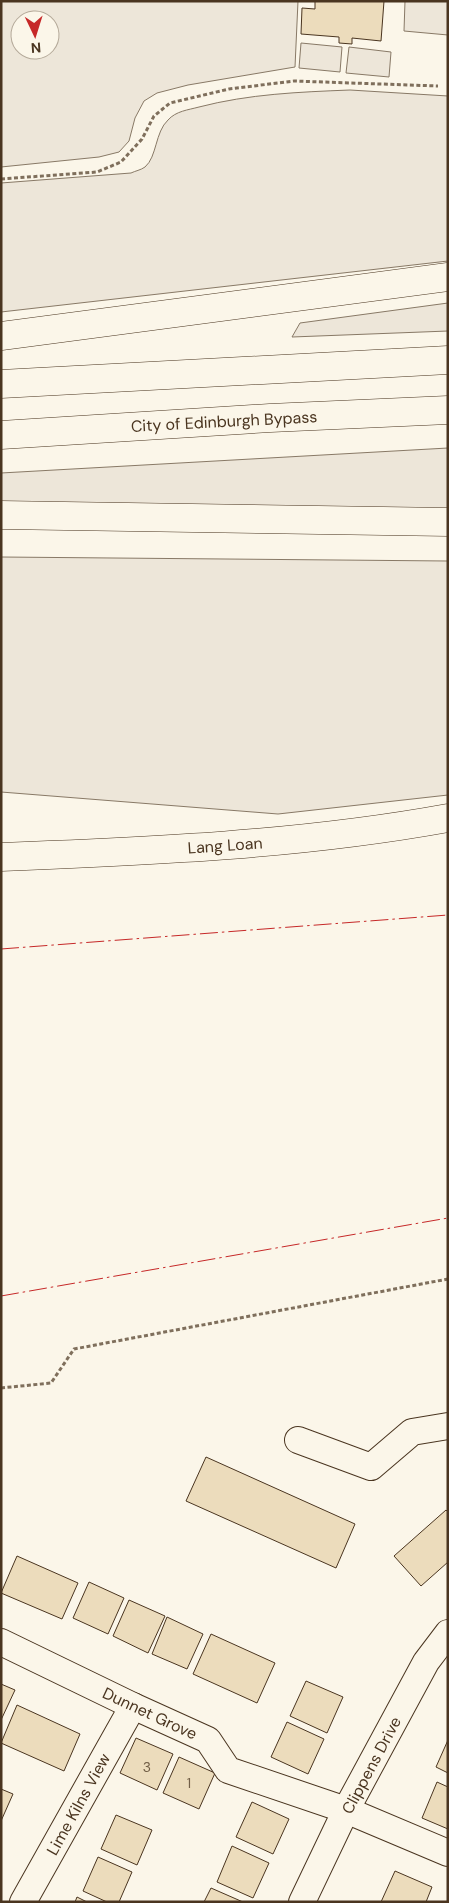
<svg xmlns="http://www.w3.org/2000/svg" width="449" height="1903" viewBox="0 0 449 1903" font-family="'DM Sans',sans-serif">
	<style>
		.green { fill: #ede6d9; stroke: #887966; fill-rule: evenodd }
		.building { fill: #ecdcbc; stroke: #4a3520 }
		.lines { fill: none; stroke-linecap: round; stroke-linejoin: round }
		.minor-casing { stroke: #4a3520; stroke-width: 28 }
		.tertiary-casing { stroke: #4a3520; stroke-width: 29 }
		.trunk-casing { stroke: #4a3520; stroke-width: 29 }
		.path { stroke: #7f6f5c; stroke-width: 3; stroke-dasharray: 4 2.5; stroke-linecap: butt }
		.minor { stroke: #fbf6e9; stroke-width: 26 }
		.tertiary { stroke: #fbf6e9; stroke-width: 28 }
		.trunk { stroke: #fbf6e9; stroke-width: 28 }
		.power { stroke: #c62828; stroke-width: 1; stroke-dasharray: 18 4 2.5 4; stroke-linecap: butt }
		.labels { text-anchor: middle; stroke-width: 4; stroke-linejoin: round; paint-order: stroke }
		.number-label { font-size: 14px; fill: #725f47 }
		.street-label { font-size: 16px; fill: #4a3520; stroke: #fbf6e9 }
	</style>
	<rect width="100%" height="100%" fill="#fbf6e9"/>
	<g class="green">
		<path d="M1 1H298L295 67 188 85 157 93 144 101 135 118 129 141 119 152 99 157 1 167ZM20 20H50V50H20Z"/>
		<polygon points="405,1 448,1 448,35 404,31"/>
		<polygon points="301,43 342,47 340,72 299,68"/>
		<polygon points="349,47 391,52 389,77 346,73"/>
		<path d="M350 90 448 96V261L1 312V183L131 173C135 171 141 170 145 167 157 157 155 132 168 120 176 111 188 110 199 107 249 94 299 92 350 90Z"/>
		<polygon points="448,303 448,331 292,337 300,323"/>
		<polygon points="448,448 448,510 1,502 1,473"/>
		<polygon points="1,557 448,561 448,795 278,814 1,792"/>
	</g>
	<g class="building">
		<polygon points="315,1 384,1 381,41 352,38 352,44 339,43 339,37 301,34 302,8 315,9"/>
		<polygon points="206,1457 355,1524 336,1568 186,1501"/>
		<polygon points="446,1510 448,1512 448,1562 421,1586 394,1556"/>
		<polygon points="17,1556 78,1583 62,1619 1,1593"/>
		<polygon points="89,1582 124,1598 108,1634 73,1618"/>
		<polygon points="129,1600 165,1616 148,1653 113,1636"/>
		<polygon points="167,1617 203,1634 187,1669 152,1654"/>
		<polygon points="211,1634 275,1663 257,1703 193,1674"/>
		<polygon points="306,1681 343,1697 327,1733 290,1716"/>
		<polygon points="1,1684 15,1690 1,1720"/>
		<polygon points="17,1705 80,1734 64,1771 1,1743"/>
		<polygon points="287,1722 324,1739 308,1774 271,1757"/>
		<polygon points="136,1738 173,1754 157,1790 120,1773"/>
		<polygon points="448,1740 448,1773 436,1767"/>
		<polygon points="179,1757 215,1773 199,1809 163,1793"/>
		<polygon points="437,1782 448,1787 448,1829 422,1818"/>
		<polygon points="1,1789 13,1794 1,1821"/>
		<polygon points="252,1802 289,1819 273,1854 236,1837"/>
		<polygon points="116,1815 152,1830 137,1865 101,1849"/>
		<polygon points="232,1846 269,1863 253,1898 217,1882"/>
		<polygon points="98,1857 132,1872 119,1902 107,1902 83,1891"/>
		<polygon points="395,1871 432,1887 426,1902 381,1902"/>
		<polygon points="211,1888 243,1902 204,1902"/>
		<polygon points="77,1897 87,1902 75,1902"/>
	</g>
	<g class="lines">
		<g class="minor-casing">
			<g id="minor">
				<polyline points="298,1440 371,1467 412,1432 448,1426"/>
				<polyline points="1,1642 133,1706 208,1740 228,1770 346,1810 448,1853"/>
				<polyline points="23,1902 133,1706"/>
				<polyline points="302,1902 346,1810 426,1662 448,1633"/>
			</g>
		</g>
		<g class="tertiary-casing">
			<path id="tertiary" d="M1 857C151 851 300 845 448 818"/>
		</g>
		<g class="trunk-casing">
			<g id="trunk">
				<polyline points="1,336 448,277"/>
				<polyline points="1,384 448,360"/>
				<polyline points="1,435 270,418 448,410"/>
				<polyline points="1,515 448,522"/>
			</g>
		</g>
		<g class="path">
			<polyline points="1,179 97,172 121,162 142,139 154,116 170,103 229,89 294,81 438,86"/>
			<polyline points="1,1388 51,1383 74,1349 448,1279"/>
		</g>
		<use href="#minor" class="minor"/>
		<use href="#tertiary" class="tertiary"/>
		<use href="#trunk" class="trunk"/>
		<g class="power">
			<polyline points="1,949 448,915"/>
			<polyline points="1,1296 448,1218"/>
		</g>
	</g>
	<g class="labels">
		<g class="number-label">
			<text x="147" y="1772">3</text>
			<text x="189" y="1788">1</text>
		</g>
		<g class="street-label">
			<text transform="translate(224 421) rotate(-3)" y="6">City of Edinburgh Bypass</text>
			<text transform="translate(225 845) rotate(-4)" y="6">Lang Loan</text>
			<text transform="translate(150 1713) rotate(25)" y="6">Dunnet Grove</text>
			<text transform="translate(371 1765) rotate(-62)" y="6">Clippens Drive</text>
			<text transform="translate(78 1804) rotate(-61)" y="6">Lime Kilns View</text>
		</g>
	</g>
	<rect width="449" height="1903" fill="none" stroke="#4a3520" stroke-width="5"/>
	<g transform="translate(35 35) rotate(176)"><circle r="24" fill="#fbf6e9" stroke="#b4a999"/>
	<path d="M0-4L9 19L0 12L-9 19Z" fill="#c62828"/>
	<text y="-8" font-size="14" font-weight="bold" text-anchor="middle" fill="#4a3520">N</text>
	</g>
</svg>
